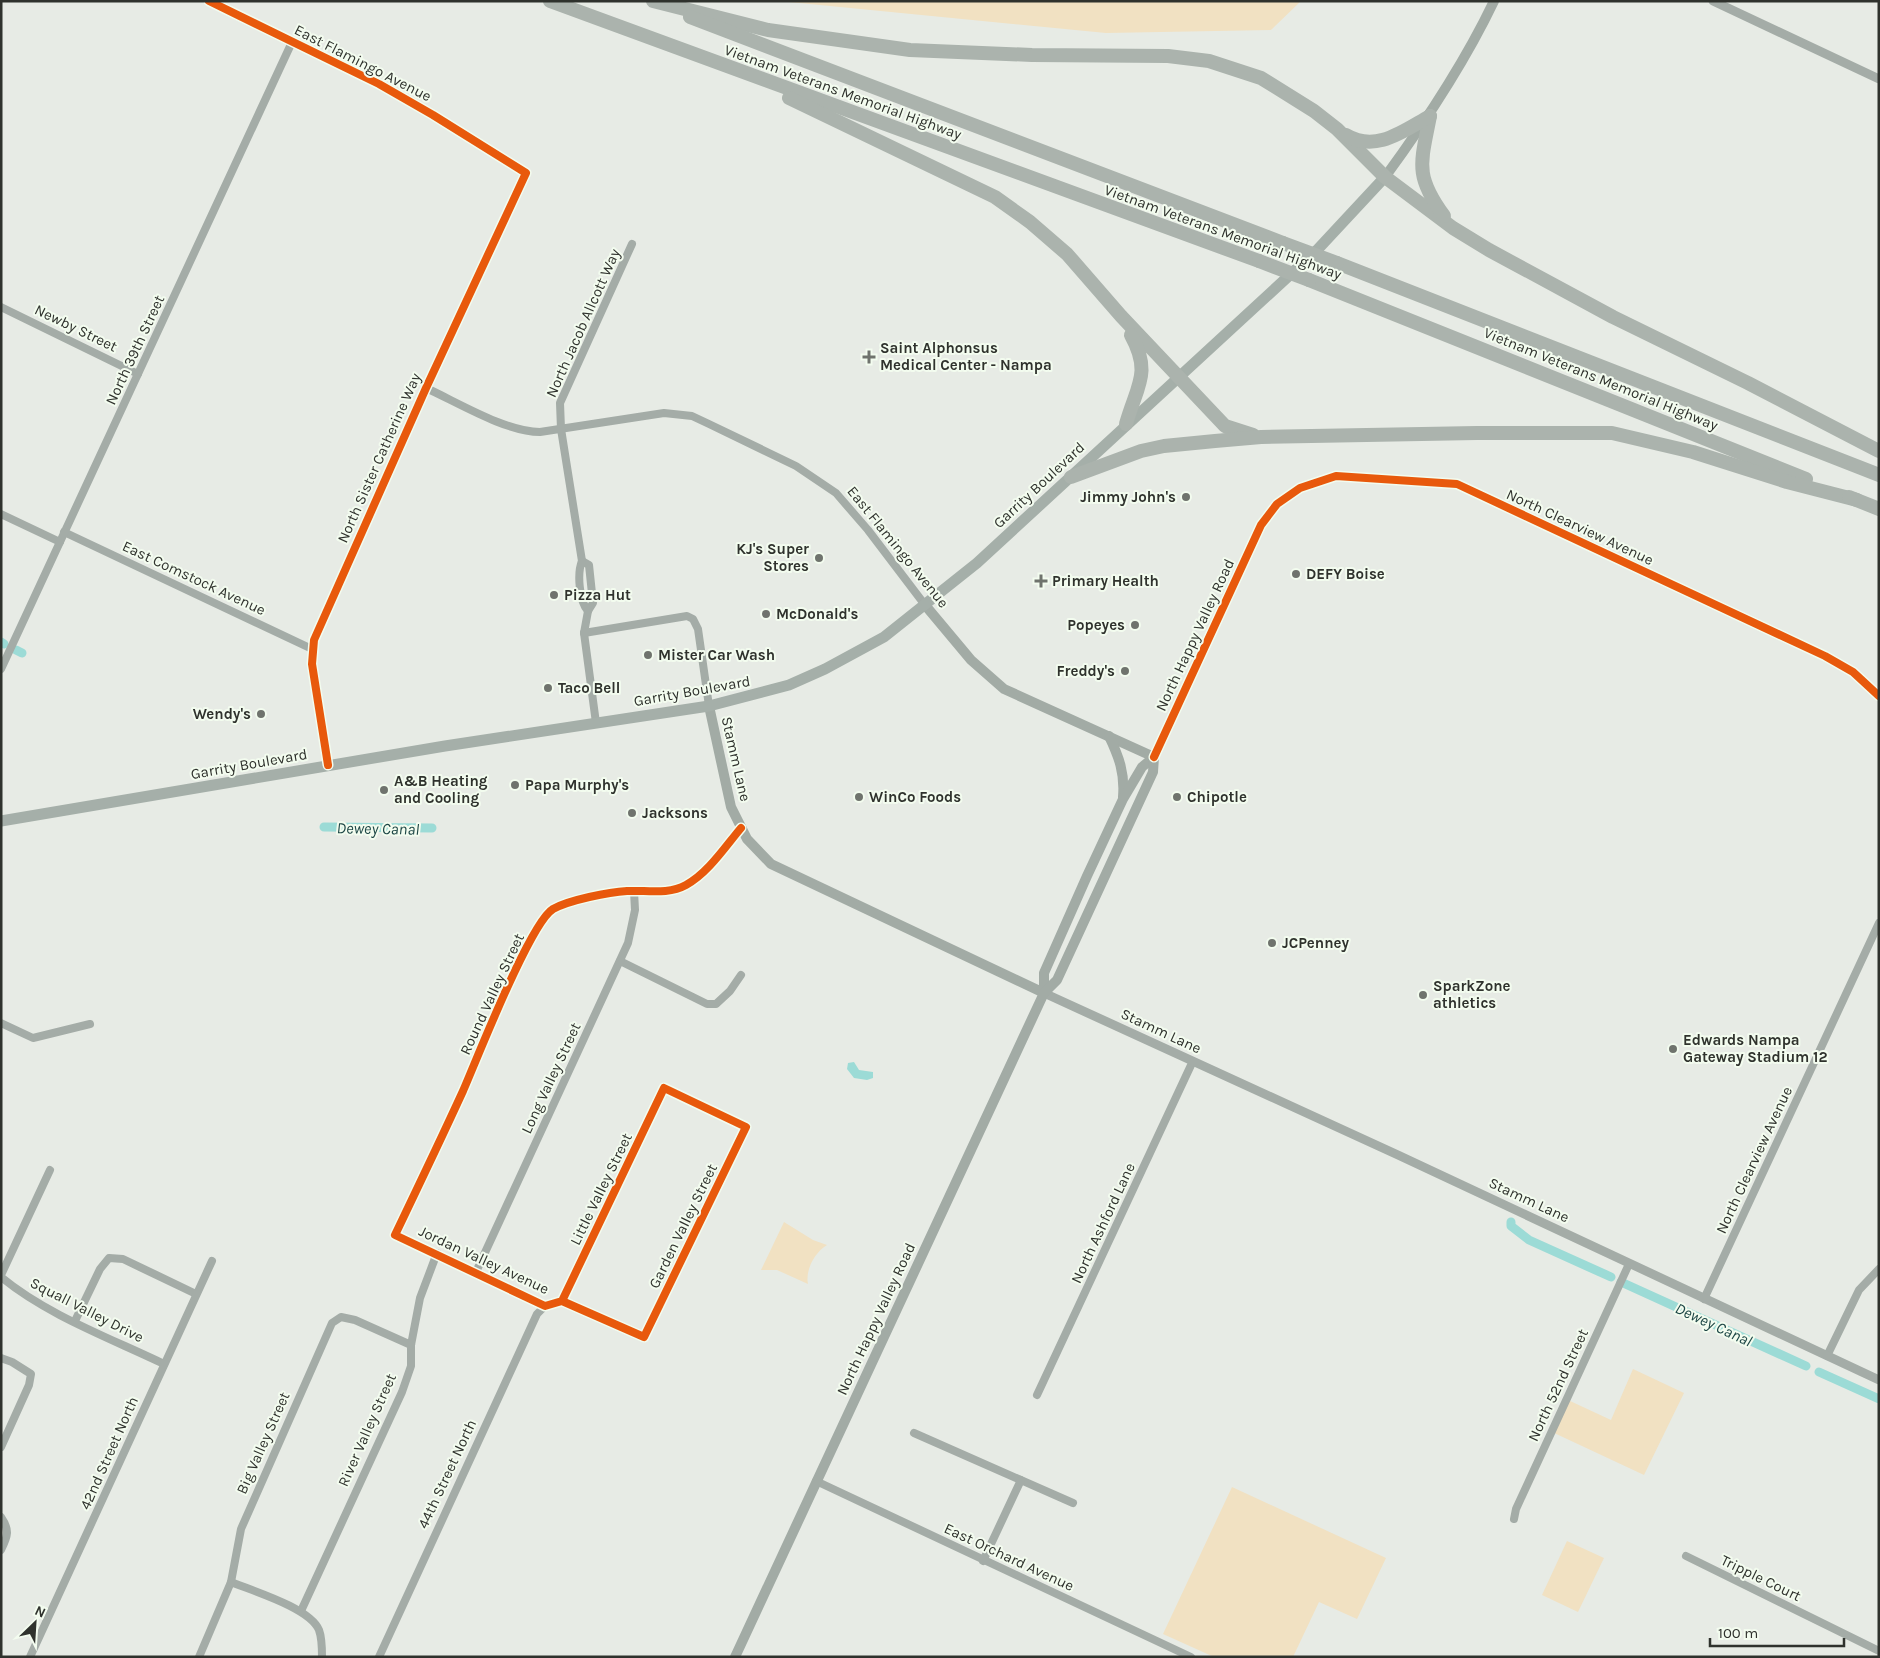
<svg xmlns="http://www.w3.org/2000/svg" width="1880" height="1658" viewBox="0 0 1880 1658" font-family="Karla,sans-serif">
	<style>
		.green { fill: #f1e1c2 }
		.water { fill: #9cdbd6 }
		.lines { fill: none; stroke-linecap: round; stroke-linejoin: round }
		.canal { stroke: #9cdbd6; stroke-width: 9 }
		.minor { stroke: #a4aca7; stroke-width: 8 }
		.tertiary { stroke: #a4aca7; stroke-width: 9 }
		.secondary { stroke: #a2aba5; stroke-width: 10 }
		.primary { stroke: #a5afa9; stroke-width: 11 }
		.motorway { stroke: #abb3ad; stroke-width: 14 }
		.motorway-bridge { stroke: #abb3ad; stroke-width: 14 }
		.cycleway-casing { stroke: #f3fcef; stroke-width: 11 }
		.cycleway { stroke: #e8590c; stroke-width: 8 }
		.poi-dot { fill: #6f736d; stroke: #f3fcef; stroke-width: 2 }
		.labels { text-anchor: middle; stroke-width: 4; stroke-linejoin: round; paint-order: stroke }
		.street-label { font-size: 15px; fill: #2f322d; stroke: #f3fcef }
		.poi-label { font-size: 15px; font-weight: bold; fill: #2f322d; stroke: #f3fcef; text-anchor: start }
		.water-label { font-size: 16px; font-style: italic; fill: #1d4645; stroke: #f3fcef }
	</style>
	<rect width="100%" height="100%" fill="#e7ebe5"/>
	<g class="green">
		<polygon points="779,1 1301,1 1271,30 1106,33"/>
		<path d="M784 1222 813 1240 827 1245C815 1252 805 1270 808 1284L777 1270H761Z"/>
		<polygon points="1633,1369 1684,1393 1644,1475 1552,1432 1568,1400 1611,1420"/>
		<polygon points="1232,1487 1386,1558 1357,1619 1319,1602 1293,1657 1214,1657 1163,1634"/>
		<polygon points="1567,1541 1604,1558 1578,1612 1542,1595"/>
	</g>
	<polygon class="water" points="854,1062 859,1070 873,1072 873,1078 867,1080 854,1078 847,1069 848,1063"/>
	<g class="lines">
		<g class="canal">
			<polyline points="1,642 4,644"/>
			<polyline points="16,650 22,653"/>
			<polyline points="324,827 432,828"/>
			<polyline points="1511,1222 1511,1226 1529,1240 1611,1277"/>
			<polyline points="1621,1282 1806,1366"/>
			<polyline points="1819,1372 1879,1399"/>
		</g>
		<g class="minor">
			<polyline points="209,1 379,84 433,115 526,173 426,388 314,640 312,664 328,765"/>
			<polyline points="1,307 138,374"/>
			<path d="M426 388C457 402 506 432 540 432L664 413 692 416 709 424 796 466 836 493 868 530 925 605"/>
			<polyline points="1,514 60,542"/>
			<polyline points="64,532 312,649"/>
			<polyline points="582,561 589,565 593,603 588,611 584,633 596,723"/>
			<path d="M588 611C579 601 577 573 582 561L561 429 560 403 632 244"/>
			<polyline points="584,633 687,616 693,619 698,629 709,706"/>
			<polyline points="1,669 292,42"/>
			<polyline points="1154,757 1261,525 1277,504 1300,488 1336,476 1457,484 1825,656 1853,672 1879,696"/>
			<polyline points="620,961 707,1004 716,1004 730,991 741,975"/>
			<polyline points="1,1023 33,1038 90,1024"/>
			<polyline points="476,1272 628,943 635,910 634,891"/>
			<polyline points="1,1275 50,1170"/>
			<path d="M1 1277C47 1315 110 1338 164 1364"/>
			<polyline points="1704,1299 1879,923"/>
			<path d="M562 1301 664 1088 746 1127 644 1337 562 1301 545 1306 395 1235C418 1187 441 1139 463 1091 477 1059 530 923 553 909 569 900 609 892 627 891 646 890 668 895 686 885 708 873 725 847 741 828"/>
			<polyline points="75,1321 100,1269 109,1258 123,1259 196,1294"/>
			<polyline points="1827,1356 1859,1290 1879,1269"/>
			<polyline points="1,1358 12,1362 31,1374 29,1385 1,1447"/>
			<polyline points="1037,1395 1192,1063"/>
			<polyline points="914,1433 1073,1503"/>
			<polyline points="816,1481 1191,1657"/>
			<path d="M1 1517C10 1530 8 1536 1 1550"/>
			<polyline points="1514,1519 1516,1509 1629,1264"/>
			<polyline points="1686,1556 1879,1651"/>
			<polyline points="983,1561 1021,1480"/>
			<path d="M231 1582C253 1591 310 1608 319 1630 322 1638 322 1648 322 1657"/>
			<polyline points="301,1611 402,1392 411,1366 411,1345 420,1298 437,1253"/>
			<polyline points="30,1657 212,1261"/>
			<polyline points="199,1657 231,1582 241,1529 332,1323 341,1317 355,1320 411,1345"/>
			<polyline points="379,1657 537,1314 545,1306"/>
		</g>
		<g class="tertiary">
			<polyline points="1713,1 1879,79"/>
			<polyline points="1044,993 1398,1155 1879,1380"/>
		</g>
		<g class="secondary">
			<path d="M1385 177C1426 121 1464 64 1494 1"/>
			<polyline points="925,605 971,660 1004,689 1154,757"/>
			<polyline points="709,706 731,807 747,839 771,864 1044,993"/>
			<path d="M1109 736C1119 757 1125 773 1123 797"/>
			<polyline points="1044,993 1044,973 1087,876 1123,799 1142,767 1154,757"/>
			<polyline points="735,1657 1044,993 1057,980 1153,772 1154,757"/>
		</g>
		<polyline class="primary" points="1,821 445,746 709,706 789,685 825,669 884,637 977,563 1318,249 1385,177"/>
		<g class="motorway">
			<polyline points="550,1 1259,261"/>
			<polyline points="653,1 768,30 910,50 1032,55 1168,56 1209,61 1261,78 1314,111 1337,129 1385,177 1453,228 1489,250 1613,317 1748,383 1879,451"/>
			<polyline points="690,17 1283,243"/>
			<polyline points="789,98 995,197 1030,222 1067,254 1121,316 1225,426 1253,435"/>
			<path d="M1430 116C1421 163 1414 175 1444 216"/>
			<path d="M1346 135C1376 153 1403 131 1430 116"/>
			<polyline points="1337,263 1879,475"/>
			<polyline points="1309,280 1806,479"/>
			<path d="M1126 424C1137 385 1152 373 1131 335"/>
			<polyline points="1071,477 1141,451 1164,446 1215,441 1261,437 1477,433 1612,433 1693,452 1787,482 1857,500"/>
			<polyline points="1849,497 1879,509"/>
		</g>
		<g class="motorway-bridge">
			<polyline points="1283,243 1337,263"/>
			<polyline points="1259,261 1309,280"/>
		</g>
		<g class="cycleway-casing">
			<g id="cycleway">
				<polyline points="209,1 379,84 433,115 526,173 426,388 314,640 312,664 328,765"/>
				<polyline points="1154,757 1261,525 1277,504 1300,488 1336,476 1457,484 1825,656 1853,672 1879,696"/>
				<path d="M562 1301 664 1088 746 1127 644 1337 562 1301 545 1306 395 1235C418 1187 441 1139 463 1091 477 1059 530 923 553 909 569 900 609 892 627 891 646 890 668 895 686 885 708 873 725 847 741 828"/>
			</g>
		</g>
		<use href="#cycleway" class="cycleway"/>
	</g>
	<g class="poi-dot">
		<path d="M866.5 349.5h5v5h5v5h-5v5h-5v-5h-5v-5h5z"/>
		<circle cx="1186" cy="497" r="5"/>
		<circle cx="819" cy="558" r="5"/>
		<circle cx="1296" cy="574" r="5"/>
		<path d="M1038.5 573.5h5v5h5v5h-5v5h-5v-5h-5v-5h5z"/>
		<circle cx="554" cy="595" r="5"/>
		<circle cx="766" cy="614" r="5"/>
		<circle cx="1135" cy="625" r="5"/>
		<circle cx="648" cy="655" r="5"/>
		<circle cx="1125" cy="671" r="5"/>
		<circle cx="548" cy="688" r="5"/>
		<circle cx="261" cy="714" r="5"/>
		<circle cx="515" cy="785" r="5"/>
		<circle cx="384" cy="790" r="5"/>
		<circle cx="859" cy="797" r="5"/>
		<circle cx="1177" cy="797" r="5"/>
		<circle cx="632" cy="813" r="5"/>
		<circle cx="1272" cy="943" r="5"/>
		<circle cx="1423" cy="995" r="5"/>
		<circle cx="1673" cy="1049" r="5"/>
	</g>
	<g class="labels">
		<g class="street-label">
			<text transform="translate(363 63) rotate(27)" y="5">East Flamingo Avenue</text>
			<text transform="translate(843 92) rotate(20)" y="5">Vietnam Veterans Memorial Highway</text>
			<text transform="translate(1223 232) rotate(20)" y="5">Vietnam Veterans Memorial Highway</text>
			<text transform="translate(583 323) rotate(-66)" y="5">North Jacob Allcott Way</text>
			<text transform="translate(76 328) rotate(26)" y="5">Newby Street</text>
			<text transform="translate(135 350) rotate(-65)" y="5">North 39th Street</text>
			<text transform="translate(1601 379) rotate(22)" y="5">Vietnam Veterans Memorial Highway</text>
			<text transform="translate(379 458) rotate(-66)" y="5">North Sister Catherine Way</text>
			<text transform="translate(1039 485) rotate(-43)" y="5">Garrity Boulevard</text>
			<text transform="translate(1580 527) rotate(25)" y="5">North Clearview Avenue</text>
			<text transform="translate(898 547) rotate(51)" y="5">East Flamingo Avenue</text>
			<text transform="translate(194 578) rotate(25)" y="5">East Comstock Avenue</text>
			<text transform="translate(1195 635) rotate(-65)" y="5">North Happy Valley Road</text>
			<text transform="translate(692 691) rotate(-10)" y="5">Garrity Boulevard</text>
			<text transform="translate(736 759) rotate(77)" y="5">Stamm Lane</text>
			<text transform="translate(249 764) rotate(-10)" y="5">Garrity Boulevard</text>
			<text transform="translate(492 994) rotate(-65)" y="5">Round Valley Street</text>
			<text transform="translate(1161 1031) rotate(25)" y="5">Stamm Lane</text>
			<text transform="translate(551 1078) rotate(-65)" y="5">Long Valley Street</text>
			<text transform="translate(1754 1160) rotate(-65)" y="5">North Clearview Avenue</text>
			<text transform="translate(601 1189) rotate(-64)" y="5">Little Valley Street</text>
			<text transform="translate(1529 1200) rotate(25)" y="5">Stamm Lane</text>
			<text transform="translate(1103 1223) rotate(-65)" y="5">North Ashford Lane</text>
			<text transform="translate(683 1226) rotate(-64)" y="5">Garden Valley Street</text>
			<text transform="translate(484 1260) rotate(25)" y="5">Jordan Valley Avenue</text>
			<text transform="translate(87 1310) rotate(27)" y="5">Squall Valley Drive</text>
			<text transform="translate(876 1319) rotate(-65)" y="5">North Happy Valley Road</text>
			<text transform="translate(1558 1385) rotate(-65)" y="5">North 52nd Street</text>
			<text transform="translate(367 1430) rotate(-66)" y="5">River Valley Street</text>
			<text transform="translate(263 1443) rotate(-66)" y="5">Big Valley Street</text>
			<text transform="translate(109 1453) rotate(-66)" y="5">42nd Street North</text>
			<text transform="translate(447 1474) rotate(-65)" y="5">44th Street North</text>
			<text transform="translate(1009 1557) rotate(25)" y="5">East Orchard Avenue</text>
			<text transform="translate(1761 1578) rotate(26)" y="5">Tripple Court</text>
		</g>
		<g class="poi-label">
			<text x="880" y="353">Saint Alphonsus<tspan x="880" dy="17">Medical Center - Nampa</tspan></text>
			<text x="1176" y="502" text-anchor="end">Jimmy John's</text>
			<text x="809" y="554" text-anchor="end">KJ's Super<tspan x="809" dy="17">Stores</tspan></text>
			<text x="1306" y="579">DEFY Boise</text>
			<text x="1052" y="586">Primary Health</text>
			<text x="564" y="600">Pizza Hut</text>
			<text x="776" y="619">McDonald's</text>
			<text x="1125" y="630" text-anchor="end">Popeyes</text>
			<text x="658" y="660">Mister Car Wash</text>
			<text x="1115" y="676" text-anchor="end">Freddy's</text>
			<text x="558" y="693">Taco Bell</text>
			<text x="251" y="719" text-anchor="end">Wendy's</text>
			<text x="394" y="786">A&amp;B Heating<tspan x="394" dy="17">and Cooling</tspan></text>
			<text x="525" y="790">Papa Murphy's</text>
			<text x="869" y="802">WinCo Foods</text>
			<text x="1187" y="802">Chipotle</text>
			<text x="642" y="818">Jacksons</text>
			<text x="1282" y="948">JCPenney</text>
			<text x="1433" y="991">SparkZone<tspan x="1433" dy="17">athletics</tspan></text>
			<text x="1683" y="1045">Edwards Nampa<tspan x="1683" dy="17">Gateway Stadium 12</tspan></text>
		</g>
		<g class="water-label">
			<text transform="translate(378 828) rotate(1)" y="6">Dewey Canal</text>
			<text transform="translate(1714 1324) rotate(25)" y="6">Dewey Canal</text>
		</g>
	</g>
	<rect width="1880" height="1658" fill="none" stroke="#2f322d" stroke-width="5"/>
	<g transform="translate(35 1623) rotate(25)" stroke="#f3fcef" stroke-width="4" paint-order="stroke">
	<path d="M0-4L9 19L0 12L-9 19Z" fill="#2f322d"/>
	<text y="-8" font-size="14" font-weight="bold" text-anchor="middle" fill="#2f322d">N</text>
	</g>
	<path d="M1710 1638v8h134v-8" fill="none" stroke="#2f322d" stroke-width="2.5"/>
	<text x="1718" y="1638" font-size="15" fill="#2f322d" stroke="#f3fcef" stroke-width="4" paint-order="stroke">100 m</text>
</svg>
